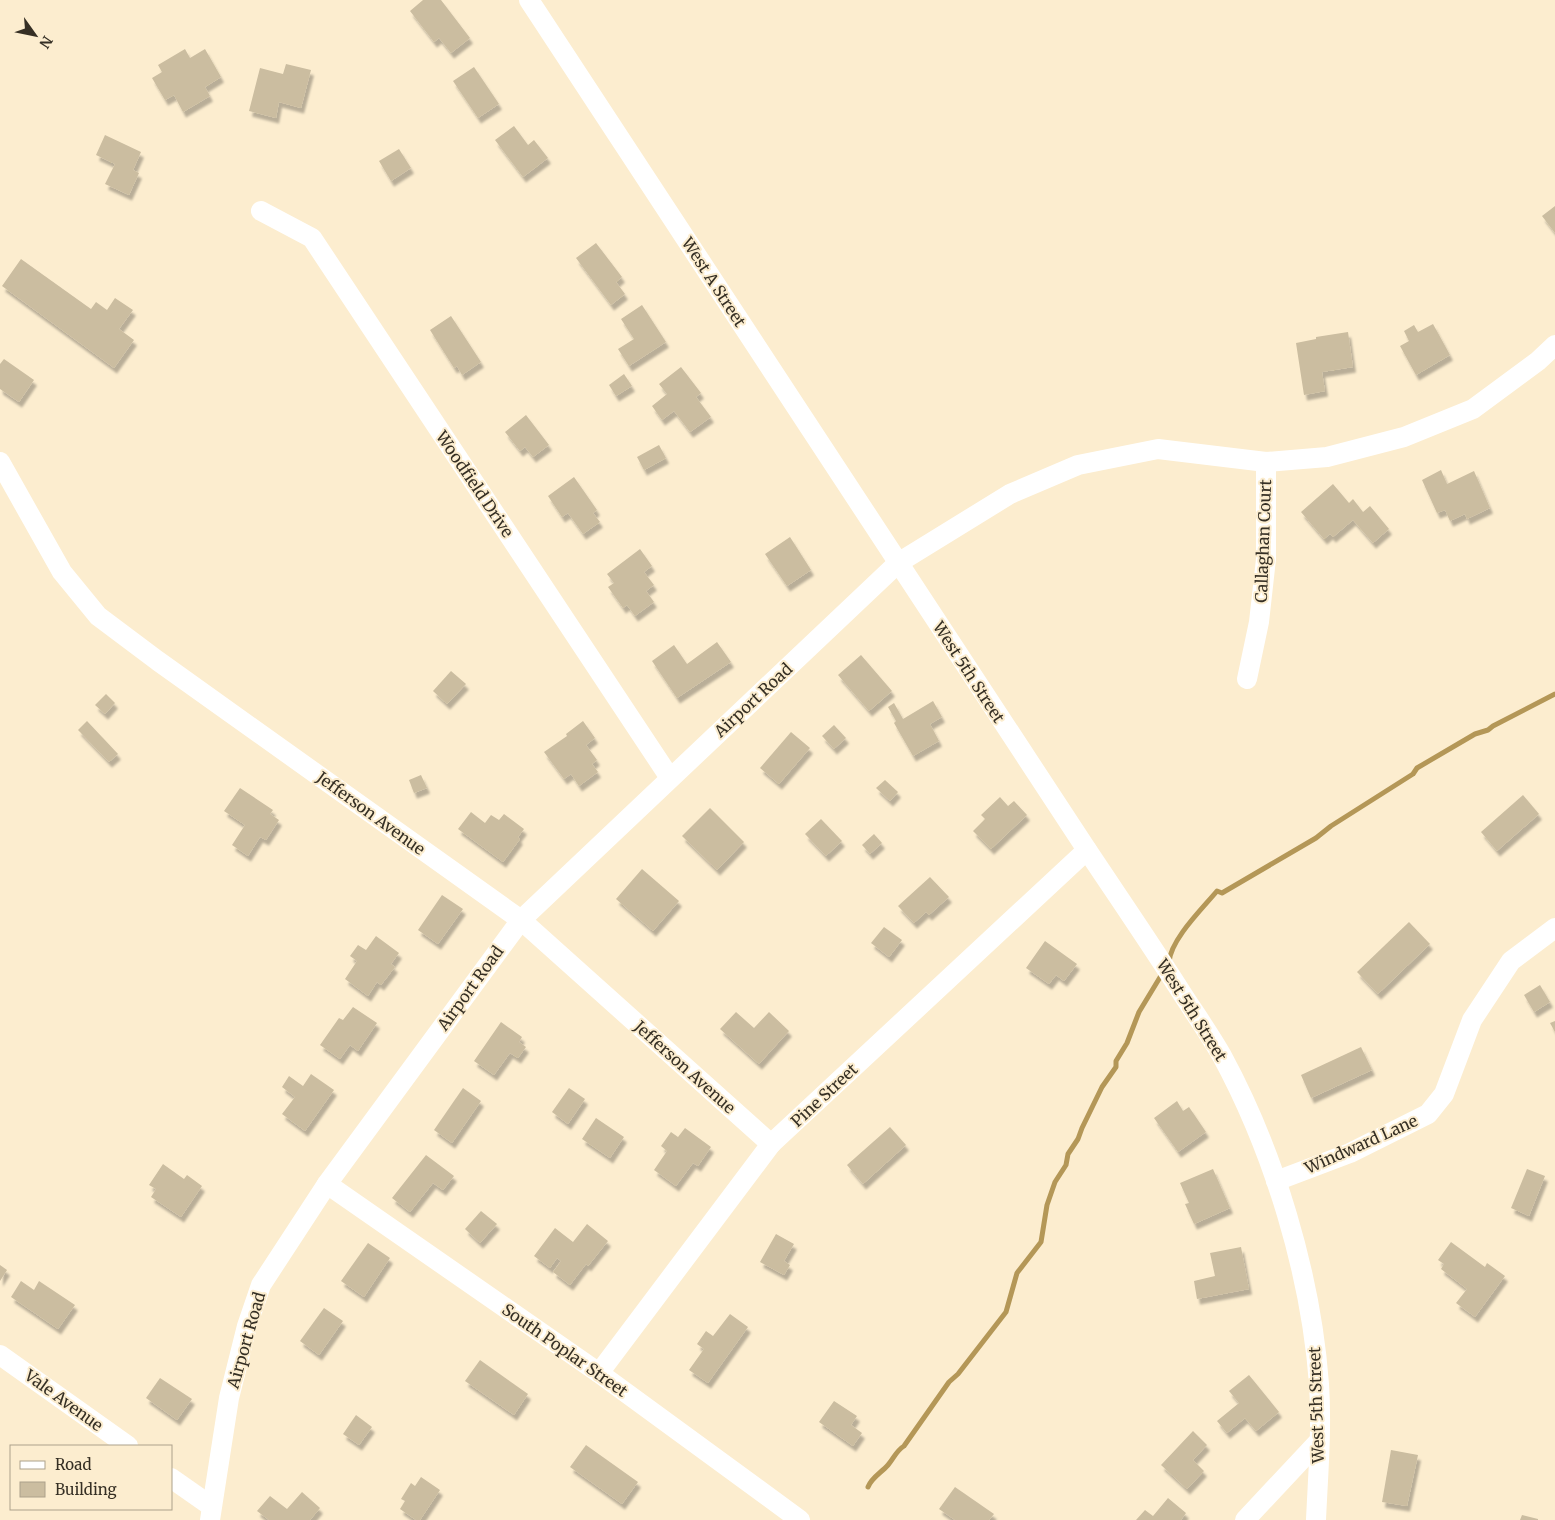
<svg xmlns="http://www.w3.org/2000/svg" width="1555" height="1520" viewBox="0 0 1555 1520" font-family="Merriweather,serif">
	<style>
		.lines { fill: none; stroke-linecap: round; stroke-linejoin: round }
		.stream { stroke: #b49757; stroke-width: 5 }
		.building { fill: #cbbda0; filter: url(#shadow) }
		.minor { stroke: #fff; stroke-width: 20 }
		.labels { text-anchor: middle; stroke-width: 4; stroke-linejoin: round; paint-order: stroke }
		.street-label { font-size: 16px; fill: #352f24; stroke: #fcedcf }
	</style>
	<defs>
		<filter id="shadow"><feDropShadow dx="3" dy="5.5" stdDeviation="1" flood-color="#0004"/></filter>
	</defs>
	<rect width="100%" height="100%" fill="#fcedcf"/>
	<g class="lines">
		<g class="stream">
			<path d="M1169 962C1171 939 1202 909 1217 891L1222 893 1316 838 1331 826 1413 774 1417 768 1475 734 1488 730 1493 726 1555 694"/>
			<path d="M868 1487C872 1477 881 1473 888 1465 894 1458 896 1451 904 1446L949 1382 958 1374 1006 1312 1017 1273 1041 1242 1047 1205 1055 1182 1066 1165 1068 1154 1078 1139 1082 1128 1102 1087 1116 1067V1061L1127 1043 1139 1012 1162 974"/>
		</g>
	</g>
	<g class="building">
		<polygon points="423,0 441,0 470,38 451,53 439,38 434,42 410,11"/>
		<polygon points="185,49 190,58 205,49 221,77 205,87 210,96 183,112 174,95 165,100 152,78 162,72 158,65"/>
		<polygon points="286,64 311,70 301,108 279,102 276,118 249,111 260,68 283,74"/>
		<polygon points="474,67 499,104 478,118 453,81"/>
		<polygon points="514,126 528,145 534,140 548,158 523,177 495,140"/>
		<polygon points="105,135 141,152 133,170 139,173 129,195 105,184 115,164 96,155"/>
		<polygon points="399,149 411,168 391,181 379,161"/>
		<polygon points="1555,206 1555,233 1542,216"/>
		<polygon points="596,243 622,277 616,282 625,294 611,305 576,258"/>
		<polygon points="21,259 91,309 96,302 107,310 115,298 133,310 119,329 134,340 114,368 2,286"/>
		<polygon points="642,305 666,342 629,366 618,349 634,339 621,319"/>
		<polygon points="451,316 481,362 462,375 457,366 454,368 430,330"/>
		<polygon points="1433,324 1450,355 1416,375 1400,346 1409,341 1404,331 1414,325 1418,332"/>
		<polygon points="1348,332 1353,367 1322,372 1325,391 1304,395 1296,343 1316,339 1316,337"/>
		<polygon points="4,359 34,380 19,402 0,389 0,364"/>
		<polygon points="681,367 701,393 696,397 711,417 690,432 674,411 662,420 652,406 667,394 659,384"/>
		<polygon points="624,374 632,386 616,396 609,385"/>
		<polygon points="526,415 549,445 533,457 525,447 520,451 505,432"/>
		<polygon points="659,445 666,458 644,470 637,457"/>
		<polygon points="1441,470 1447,484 1474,471 1490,508 1467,519 1465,514 1450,521 1445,510 1437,513 1422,480"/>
		<polygon points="574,477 597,510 593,513 600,522 583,534 568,513 562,517 548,496"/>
		<polygon points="1333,484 1349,503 1353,499 1363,512 1370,506 1389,529 1373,543 1353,520 1333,537 1330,534 1324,539 1301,512"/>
		<polygon points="790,537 811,570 787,586 765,554"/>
		<polygon points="640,549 652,566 644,572 654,585 646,591 654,602 635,616 627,605 623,608 608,587 614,583 607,574"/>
		<polygon points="717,642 731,662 677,698 652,661 674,645 687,664"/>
		<polygon points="861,655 892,691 869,711 838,675"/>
		<polygon points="451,671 466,684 447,704 433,691"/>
		<polygon points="106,694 115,703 105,714 95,705"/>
		<polygon points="933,701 942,717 930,724 939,741 913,756 894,723 896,721 888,707 894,703 903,719"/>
		<polygon points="87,721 118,754 109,762 78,730"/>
		<polygon points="583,721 595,738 586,745 597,760 592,764 598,772 579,786 571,774 564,779 544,752 567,736 566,734"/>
		<polygon points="834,725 846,738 834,749 822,736"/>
		<polygon points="791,732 810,748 779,784 760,768"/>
		<polygon points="421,775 427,788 414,793 409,780"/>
		<polygon points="885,780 898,792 890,801 876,788"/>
		<polygon points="240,788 273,810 270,814 279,820 266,840 260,837 248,856 232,845 245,825 224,811"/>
		<polygon points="1523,795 1539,814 1497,851 1481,832"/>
		<polygon points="1000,797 1008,806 1014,801 1027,815 991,849 973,831 985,819 981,815"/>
		<polygon points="710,808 744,842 717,870 682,836"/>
		<polygon points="471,812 485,823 491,815 499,820 504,814 524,829 518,837 520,839 503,862 458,829"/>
		<polygon points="821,819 842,841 826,856 805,834"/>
		<polygon points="874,834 882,843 870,854 862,845"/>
		<polygon points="642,869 679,901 653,931 616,899"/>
		<polygon points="930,877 949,897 929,915 926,912 914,923 898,906"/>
		<polygon points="442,895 463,909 438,944 418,930"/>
		<polygon points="1409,922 1430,944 1378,994 1357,972"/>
		<polygon points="884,927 902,940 889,957 871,943"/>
		<polygon points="376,936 399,953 391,964 395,967 381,985 377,982 368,996 345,979 357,961 350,956 358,945 366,950"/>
		<polygon points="1045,941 1077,964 1064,981 1056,975 1049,984 1026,968"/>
		<polygon points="1540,985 1550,1002 1534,1012 1524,995"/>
		<polygon points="353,1007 377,1023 358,1051 350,1045 340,1059 320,1045 339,1018 343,1020"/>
		<polygon points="736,1012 754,1028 769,1012 789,1031 759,1064 720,1029"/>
		<polygon points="1555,1021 1555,1032 1550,1023"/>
		<polygon points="501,1022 522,1037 519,1042 526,1047 518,1058 510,1053 494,1075 474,1061"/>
		<polygon points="1361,1047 1372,1070 1311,1098 1301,1075"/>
		<polygon points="311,1074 334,1090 305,1131 282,1114 295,1097 282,1087 289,1076 303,1086"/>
		<polygon points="463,1088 481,1101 452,1143 434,1130"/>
		<polygon points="569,1088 585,1099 568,1124 552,1112"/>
		<polygon points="1177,1101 1183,1111 1189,1107 1206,1132 1178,1152 1154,1118"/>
		<polygon points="596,1118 624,1137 610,1158 582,1139"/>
		<polygon points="890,1127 906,1145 863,1184 847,1165"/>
		<polygon points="685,1128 711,1147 698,1166 693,1163 676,1186 654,1170 667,1151 661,1146 671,1132 678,1137"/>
		<polygon points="426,1155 454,1176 443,1190 433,1183 410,1212 392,1198"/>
		<polygon points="163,1164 184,1179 187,1175 202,1186 181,1217 151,1197 156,1189 149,1185"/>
		<polygon points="1213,1169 1230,1208 1194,1224 1185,1204 1189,1203 1180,1183"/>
		<polygon points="1527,1169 1545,1176 1529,1216 1511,1208"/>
		<polygon points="481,1211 497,1224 480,1243 465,1229"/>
		<polygon points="587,1224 608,1241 588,1266 586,1264 570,1285 553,1272 561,1261 557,1258 550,1268 534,1256 555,1228 573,1242"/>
		<polygon points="776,1234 794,1244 784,1261 790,1265 784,1275 760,1262"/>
		<polygon points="1451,1242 1485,1267 1487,1263 1505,1276 1475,1317 1456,1303 1467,1289 1441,1269 1444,1264 1438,1260"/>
		<polygon points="368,1243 390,1258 364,1297 341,1281"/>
		<polygon points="1241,1247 1249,1289 1197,1299 1194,1281 1215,1276 1210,1253"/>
		<polygon points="0,1265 7,1270 0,1281"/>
		<polygon points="21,1281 34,1290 39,1281 75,1305 58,1329 11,1297"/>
		<polygon points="324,1308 343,1321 319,1355 300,1341"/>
		<polygon points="730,1314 748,1327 708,1383 689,1370 704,1349 697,1344 706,1331 713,1336"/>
		<polygon points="480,1360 528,1394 514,1415 465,1381"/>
		<polygon points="1249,1375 1279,1412 1256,1431 1245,1418 1227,1433 1217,1421 1239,1403 1229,1391"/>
		<polygon points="160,1378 192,1399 177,1420 146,1398"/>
		<polygon points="834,1401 857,1416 851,1425 862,1433 853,1446 819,1422"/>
		<polygon points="356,1415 372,1427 359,1445 343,1434"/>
		<polygon points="1193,1431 1207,1445 1193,1460 1204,1471 1187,1489 1161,1465"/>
		<polygon points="586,1445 638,1482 622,1504 570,1467"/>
		<polygon points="1391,1450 1418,1455 1407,1506 1382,1502"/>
		<polygon points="421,1477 440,1490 420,1520 416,1520 400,1509 405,1501 401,1499 411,1483 415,1486"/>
		<polygon points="955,1487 994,1514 989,1520 955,1520 939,1509"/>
		<polygon points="302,1492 320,1508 310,1520 269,1520 257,1511 270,1496 287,1509"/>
		<polygon points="1168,1498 1186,1513 1181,1520 1136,1520 1145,1510 1153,1516"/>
		<polygon points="1522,1515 1538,1519 1538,1520 1520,1520"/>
	</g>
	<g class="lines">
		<g class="minor">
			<path d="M529 0 1087 850C1119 898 1152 946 1183 995 1196 1015 1210 1035 1222 1056 1274 1152 1311 1274 1319 1384 1322 1429 1318 1475 1316 1520"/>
			<polyline points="261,211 312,238 670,778"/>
			<polyline points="0,462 62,572 98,616 158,661 521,920 771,1144"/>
			<polyline points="1247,679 1259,622 1266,559 1266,462"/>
			<polyline points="1276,1181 1350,1153 1428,1114 1444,1094 1472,1020 1511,961 1555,928"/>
			<polyline points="327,1184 599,1373 800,1520"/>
			<polyline points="0,1355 128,1446"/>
			<polyline points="599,1373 771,1144 1087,850"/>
			<polyline points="171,1478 211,1506"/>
			<polyline points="210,1520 229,1398 247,1326 261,1285 327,1184 521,920 898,563 1010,494 1078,465 1158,449 1266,462 1327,457 1404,437 1473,409 1538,361 1555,345"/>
			<polyline points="1245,1520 1319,1441"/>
		</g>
	</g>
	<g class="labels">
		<g class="street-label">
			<text transform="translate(714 282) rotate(57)" y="6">West A Street</text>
			<text transform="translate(475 484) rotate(56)" y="6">Woodfield Drive</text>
			<text transform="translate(1263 541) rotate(-88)" y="6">Callaghan Court</text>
			<text transform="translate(969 672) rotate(57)" y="6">West 5th Street</text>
			<text transform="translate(753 700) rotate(-43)" y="6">Airport Road</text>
			<text transform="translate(371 813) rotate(36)" y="6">Jefferson Avenue</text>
			<text transform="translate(470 988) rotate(-54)" y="6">Airport Road</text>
			<text transform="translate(1192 1010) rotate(58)" y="6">West 5th Street</text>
			<text transform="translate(685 1067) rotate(42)" y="6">Jefferson Avenue</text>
			<text transform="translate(824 1095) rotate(-43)" y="6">Pine Street</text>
			<text transform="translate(1361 1144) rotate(-24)" y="6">Windward Lane</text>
			<text transform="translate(246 1340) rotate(-74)" y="6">Airport Road</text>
			<text transform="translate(565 1350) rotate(35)" y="6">South Poplar Street</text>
			<text transform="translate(64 1400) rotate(36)" y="6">Vale Avenue</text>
			<text transform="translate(1316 1405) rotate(-92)" y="6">West 5th Street</text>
		</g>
	</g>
	<rect x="10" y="1445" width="162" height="65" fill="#fcedcf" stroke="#aca18b"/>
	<rect x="20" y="1461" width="25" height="8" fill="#ffffff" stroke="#aca18b"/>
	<text x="55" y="1470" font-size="15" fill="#352f24">Road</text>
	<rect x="20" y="1482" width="25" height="15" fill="#cbbda0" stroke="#aca18b"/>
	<text x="55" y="1495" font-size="15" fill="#352f24">Building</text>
	<g transform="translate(35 35) rotate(123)" stroke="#fcedcf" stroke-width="4" paint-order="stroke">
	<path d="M0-4L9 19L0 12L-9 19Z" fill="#352f24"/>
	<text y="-8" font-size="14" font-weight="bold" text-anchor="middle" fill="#352f24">N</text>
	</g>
</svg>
